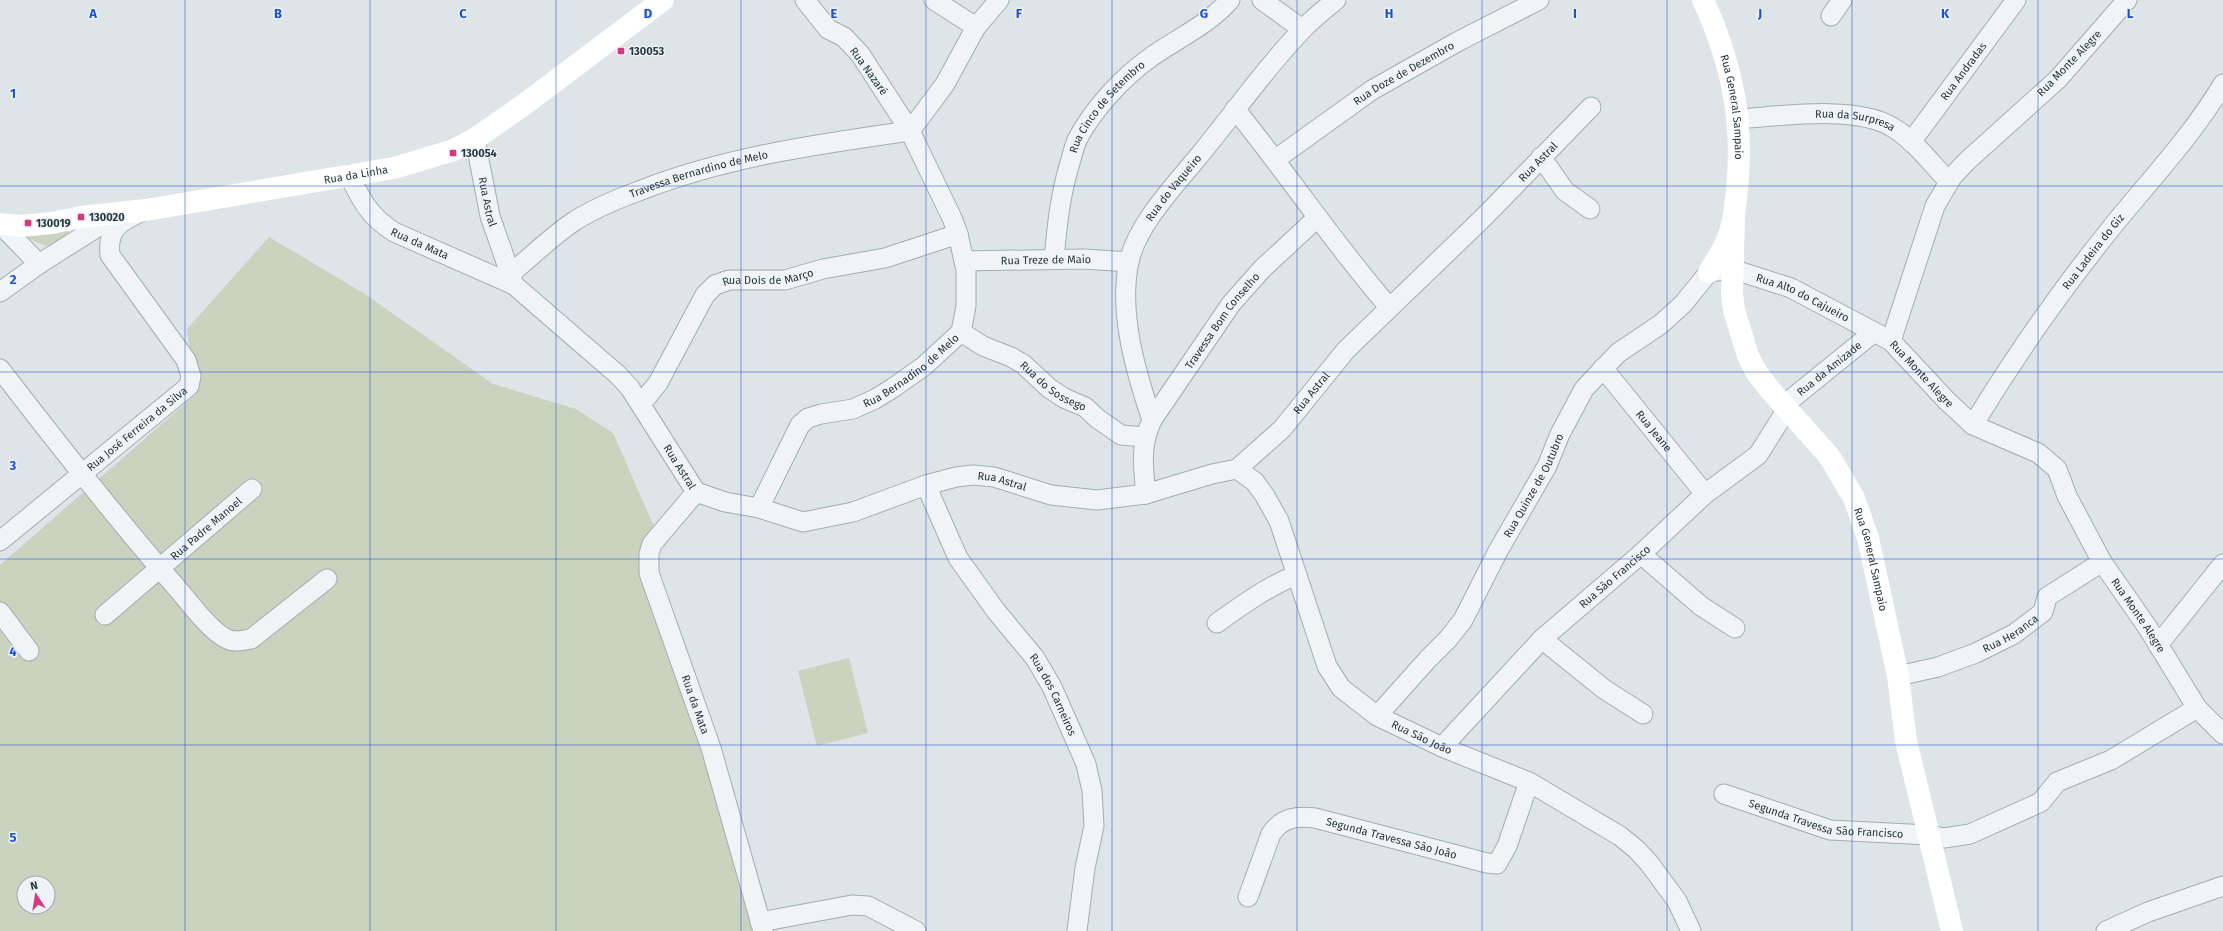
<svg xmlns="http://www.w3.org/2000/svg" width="2223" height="931" viewBox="0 0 2223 931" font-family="'Fira Sans',sans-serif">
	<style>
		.green { fill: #c9d3be; fill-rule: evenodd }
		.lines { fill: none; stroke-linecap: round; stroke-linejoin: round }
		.street-casing { stroke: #a2adb2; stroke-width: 21 }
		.street { stroke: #f0f4f6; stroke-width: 19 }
		.secondary { stroke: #fff; stroke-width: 22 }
		.grid { fill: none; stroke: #1d4ed8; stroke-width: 1; stroke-opacity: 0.55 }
		.poi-dot { fill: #d8387d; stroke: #edf3f6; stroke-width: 1.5 }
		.labels { text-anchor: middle; stroke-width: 3; stroke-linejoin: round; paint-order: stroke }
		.poi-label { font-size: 11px; font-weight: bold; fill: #263740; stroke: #edf3f6; text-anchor: start }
		.street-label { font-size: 11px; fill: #263740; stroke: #edf3f6 }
		.grid-label { font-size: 13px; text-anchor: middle; font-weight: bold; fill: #1d4ed8; stroke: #edf3f6; stroke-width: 3; stroke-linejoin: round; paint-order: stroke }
	</style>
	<rect width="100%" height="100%" fill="#dde5e8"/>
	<g class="green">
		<polygon points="70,229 65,239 47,246 18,235"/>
		<path d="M269 237 365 294 493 384 576 409 613 433 656 531 640 556 759 931H0V565L195 395 187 329ZM24 883H48V907H24Z"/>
		<polygon points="849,658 868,733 817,746 798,671"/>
	</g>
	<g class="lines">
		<g class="street-casing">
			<g id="street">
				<polyline points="934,0 976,27"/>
				<polyline points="1262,0 1302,29"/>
				<path id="s1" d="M2127 0 2058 79 1967 161 1952 177 1935 206 1891 341 1947 401 1973 425 2038 453 2057 469 2067 496 2102 562 2148 628 2197 708 2223 734"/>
				<polyline points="1831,16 1842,0"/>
				<path d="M1235 109C1288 174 1334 244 1389 307"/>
				<path id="s2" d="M1739 119C1780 116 1857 105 1892 127 1914 140 1931 163 1949 182"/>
				<polyline points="910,131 945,84 976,27 999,0"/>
				<path id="s3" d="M475 139 490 216 514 285 618 375 630 388 696 492 725 502 759 508 803 522 853 512 926 485 956 477 973 475 994 477 1051 495 1097 500 1146 494 1212 474 1237 469 1282 429 1346 350 1485 216 1591 107"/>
				<path id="s4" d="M1911 142 2016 0"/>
				<polyline points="1541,157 1565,191 1590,209"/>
				<path id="s5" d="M1276 159 1372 90 1457 42 1539 0"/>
				<path id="s6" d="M349 175C362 201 369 216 394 232L514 285"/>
				<polyline points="0,224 39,264"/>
				<path id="s7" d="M1054 259C1057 226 1060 195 1070 163 1072 156 1074 147 1077 140 1093 109 1123 77 1151 57 1178 38 1208 25 1230 0"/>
				<path id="s8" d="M964 261 1084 259 1129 262"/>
				<path id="s9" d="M510 274C531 257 551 237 573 222 593 209 617 199 639 191 725 157 818 144 910 131"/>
				<polyline points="0,292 39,264 118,214"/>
				<path id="s10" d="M961 332 983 346 1011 357 1023 364 1049 388 1064 398 1085 407 1098 419 1121 435 1145 437"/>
				<path id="s11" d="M1603 368 1705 494"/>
				<path d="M0 369C57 443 115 517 176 587 189 602 210 631 227 639 235 643 243 640 251 639L327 579"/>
				<path id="s12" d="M641 404 658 383 705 295 715 285 729 280H785L823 269 885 258 958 234"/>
				<path id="s13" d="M1784 405 1874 332"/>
				<path id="s14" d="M1152 420C1136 373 1118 312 1129 262 1136 226 1175 185 1198 157 1233 115 1264 69 1302 30 1312 19 1324 10 1336 0"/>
				<path id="s15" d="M1973 425C2015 356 2061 290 2112 227 2150 180 2192 136 2223 84"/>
				<path id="s16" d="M1237 469 1255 482 1265 496 1279 521 1327 666 1341 688 1377 716 1442 747 1529 782 1620 836 1636 849 1649 863 1677 901 1691 931"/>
				<path id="s17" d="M926 485 958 558 996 611 1035 658 1052 687 1086 764 1092 791 1094 826 1085 868 1077 931"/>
				<path id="s18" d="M696 492 652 544 649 554V573L711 748 763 931"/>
				<path id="s19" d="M1146 494C1143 466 1140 446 1152 420L1231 304 1262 269 1317 218"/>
				<path id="s20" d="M759 508 800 425 808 418 821 414 853 409 875 399 893 388 924 366 961 332 966 306V270L958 234 952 218 910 131 860 54 844 37 828 29 805 0"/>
				<path id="s21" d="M0 541 189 386 191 376 186 360 110 255C107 229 119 222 141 212"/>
				<polyline points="1641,554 1701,606 1735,628"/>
				<polyline points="0,612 29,651"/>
				<path id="s22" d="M105 615 252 489"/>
				<path d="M1217 623C1242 605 1267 587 1296 575"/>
				<polyline points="1542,639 1604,689 1643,714"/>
				<polyline points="2158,645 2223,564"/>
				<path id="s23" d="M1898 676 1938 667 1976 653 2014 634 2043 612 2047 597 2102 562"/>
				<path id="s24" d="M1377 716 1428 659 1448 639 1463 620 1498 551 1547 466 1560 434 1584 389 1618 353 1661 324 1683 304 1709 272 1732 269 1791 288 1891 341"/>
				<path id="s25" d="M1442 747 1542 639 1641 554 1705 494 1758 455 1787 409"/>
				<path id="s26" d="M1724 794 1830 830 1929 835 1944 838 1970 834 2041 802 2057 782 2111 760 2197 708"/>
				<path id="s27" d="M1248 897 1271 834C1282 817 1297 816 1315 818L1487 863 1497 864 1507 846 1529 782"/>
				<polyline points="760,922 852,905 868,906 916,931"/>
				<polyline points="2106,931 2148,912 2223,886"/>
			</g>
		</g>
		<use href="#street" class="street"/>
		<g class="secondary">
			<path id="s28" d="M1703 0C1732 63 1744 121 1737 190 1735 207 1734 224 1727 240 1723 251 1715 262 1709 272"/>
			<path id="s29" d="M1734 219 1732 294 1734 310 1748 356 1757 373 1771 391 1829 456 1854 498 1868 538 1898 676 1906 741 1952 931"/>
			<path id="s30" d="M0 224 20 226 52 223 81 217 146 210 394 168 454 150 475 139 529 101 663 0"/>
		</g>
	</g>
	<path class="grid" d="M185 0V931M370 0V931M556 0V931M741 0V931M926 0V931M1112 0V931M1297 0V931M1482 0V931M1667 0V931M1852 0V931M2038 0V931M0 186H2223M0 372H2223M0 559H2223M0 745H2223"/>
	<g class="poi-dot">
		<rect x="617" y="47" width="8" height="8" rx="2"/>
		<rect x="449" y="149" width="8" height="8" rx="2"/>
		<rect x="77" y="213" width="8" height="8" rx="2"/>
		<rect x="24" y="219" width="8" height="8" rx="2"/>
	</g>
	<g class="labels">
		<g class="poi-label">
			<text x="629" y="55">130053</text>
			<text x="461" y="157">130054</text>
			<text x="89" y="221">130020</text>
			<text x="36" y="227">130019</text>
		</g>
		<g class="street-label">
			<text transform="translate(2069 63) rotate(-46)" y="4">Rua Monte Alegre</text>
			<text transform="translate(869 71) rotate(54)" y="4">Rua Nazaré</text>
			<text dy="4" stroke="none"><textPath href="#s4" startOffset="88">Rua Andradas</textPath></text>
			<text dy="4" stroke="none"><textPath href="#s5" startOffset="154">Rua Doze de Dezembro</textPath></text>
			<text dy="4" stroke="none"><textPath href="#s28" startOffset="112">Rua General Sampaio</textPath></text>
			<text dy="4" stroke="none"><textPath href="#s7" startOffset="166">Rua Cinco de Setembro</textPath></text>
			<text dy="4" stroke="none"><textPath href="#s2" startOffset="117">Rua da Surpresa</textPath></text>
			<text dy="4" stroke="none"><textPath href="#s3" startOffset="1420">Rua Astral</textPath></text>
			<text dy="4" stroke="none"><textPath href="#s30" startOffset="360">Rua da Linha</textPath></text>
			<text dy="4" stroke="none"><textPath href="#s9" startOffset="217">Travessa Bernardino de Melo</textPath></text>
			<text dy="4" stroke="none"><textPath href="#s14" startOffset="249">Rua do Vaqueiro</textPath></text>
			<text dy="4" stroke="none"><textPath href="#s3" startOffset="64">Rua Astral</textPath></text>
			<text dy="4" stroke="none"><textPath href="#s6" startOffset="102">Rua da Mata</textPath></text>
			<text dy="4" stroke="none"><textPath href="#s15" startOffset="211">Rua Ladeira do Giz</textPath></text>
			<text dy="4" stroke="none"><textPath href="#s8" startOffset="82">Rua Treze de Maio</textPath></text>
			<text dy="4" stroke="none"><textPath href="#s12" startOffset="195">Rua Dois de Março</textPath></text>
			<text dy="4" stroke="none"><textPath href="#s24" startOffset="662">Rua Alto do Cajueiro</textPath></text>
			<text dy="4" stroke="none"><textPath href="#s19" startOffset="197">Travessa Bom Conselho</textPath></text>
			<text dy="4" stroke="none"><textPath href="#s20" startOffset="219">Rua Bernadino de Melo</textPath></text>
			<text dy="4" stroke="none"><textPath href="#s13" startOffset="58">Rua da Amizade</textPath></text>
			<text dy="4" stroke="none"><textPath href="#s1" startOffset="470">Rua Monte Alegre</textPath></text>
			<text dy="4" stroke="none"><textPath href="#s10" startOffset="108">Rua do Sossego</textPath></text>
			<text dy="4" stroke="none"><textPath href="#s3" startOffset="1096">Rua Astral</textPath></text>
			<text dy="4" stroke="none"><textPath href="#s21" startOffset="177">Rua José Ferreira da Silva</textPath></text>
			<text dy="4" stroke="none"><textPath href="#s11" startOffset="81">Rua Jeane</textPath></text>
			<text dy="4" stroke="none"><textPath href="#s3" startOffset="400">Rua Astral</textPath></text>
			<text dy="4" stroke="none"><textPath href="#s3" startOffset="748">Rua Astral</textPath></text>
			<text dy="4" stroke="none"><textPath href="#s24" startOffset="281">Rua Quinze de Outubro</textPath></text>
			<text dy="4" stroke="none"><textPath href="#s22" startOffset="133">Rua Padre Manoel</textPath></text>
			<text dy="4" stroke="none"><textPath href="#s29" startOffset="381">Rua General Sampaio</textPath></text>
			<text dy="4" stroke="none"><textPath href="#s25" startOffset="243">Rua São Francisco</textPath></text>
			<text dy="4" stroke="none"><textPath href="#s1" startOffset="806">Rua Monte Alegre</textPath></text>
			<text dy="4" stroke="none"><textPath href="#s23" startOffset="121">Rua Heranca</textPath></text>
			<text dy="4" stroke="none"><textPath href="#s17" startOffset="247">Rua dos Carneiros</textPath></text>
			<text dy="4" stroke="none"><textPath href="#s18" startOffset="237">Rua da Mata</textPath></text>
			<text dy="4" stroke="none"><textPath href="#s16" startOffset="342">Rua São João</textPath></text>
			<text dy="4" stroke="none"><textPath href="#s26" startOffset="106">Segunda Travessa São Francisco</textPath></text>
			<text dy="4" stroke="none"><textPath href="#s27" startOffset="196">Segunda Travessa São João</textPath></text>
		</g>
	</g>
	<g class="grid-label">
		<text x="93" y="18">A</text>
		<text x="278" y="18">B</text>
		<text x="463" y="18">C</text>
		<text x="648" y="18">D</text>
		<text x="834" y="18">E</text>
		<text x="1019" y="18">F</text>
		<text x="1204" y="18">G</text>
		<text x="1389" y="18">H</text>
		<text x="1575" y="18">I</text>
		<text x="1760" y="18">J</text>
		<text x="1945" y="18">K</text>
		<text x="2130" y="18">L</text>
		<text x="13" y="98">1</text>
		<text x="13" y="284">2</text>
		<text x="13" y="470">3</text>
		<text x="13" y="656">4</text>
		<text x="13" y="842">5</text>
	</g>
	<g transform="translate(36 895) rotate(348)"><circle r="19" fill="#edf3f6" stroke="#9da8ad"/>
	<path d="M0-3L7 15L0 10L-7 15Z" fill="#d8387d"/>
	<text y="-6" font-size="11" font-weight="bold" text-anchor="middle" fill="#263740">N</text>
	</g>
</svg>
